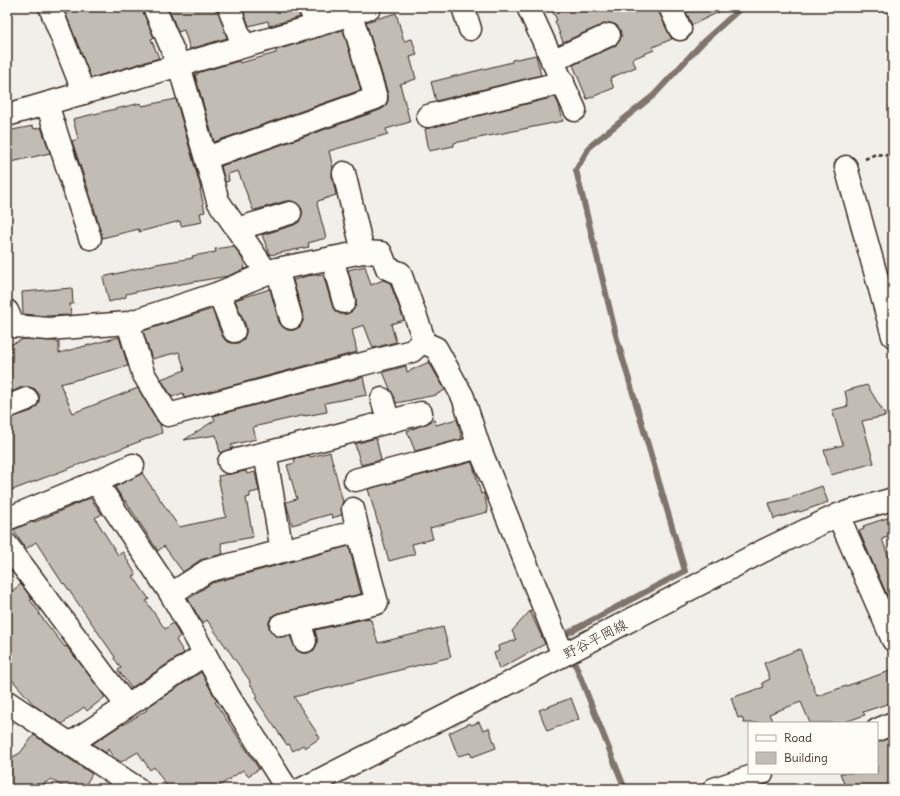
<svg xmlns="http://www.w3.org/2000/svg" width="900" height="796" font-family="Delius,'Klee One',sans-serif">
<rect width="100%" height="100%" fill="#f1efea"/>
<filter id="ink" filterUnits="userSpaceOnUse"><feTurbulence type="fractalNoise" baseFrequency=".025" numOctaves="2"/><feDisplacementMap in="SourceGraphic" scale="8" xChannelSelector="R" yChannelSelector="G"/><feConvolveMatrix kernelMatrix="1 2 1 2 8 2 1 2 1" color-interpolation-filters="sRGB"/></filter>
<g filter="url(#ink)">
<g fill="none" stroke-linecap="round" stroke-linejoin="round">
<!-- stream -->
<g stroke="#80746b" stroke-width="6">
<polyline points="566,640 564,635 685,571 617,339 576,170 590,146 654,95 703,42 742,7"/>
<polyline points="574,661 625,789"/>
</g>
</g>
<!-- building -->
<g fill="#c1bcb4" stroke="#3b2a1e">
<polygon points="63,7 142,7 143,12 154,38 151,39 159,58 91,78"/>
<polygon points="168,7 217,7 227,38 190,49 184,30 178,32"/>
<polygon points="242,7 297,7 300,17 269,26 268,21 249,26"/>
<polygon points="550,7 658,7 659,12 669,34 672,39 653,47 654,50 632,59 636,67 610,78 614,88 587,99 573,65 615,46 619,42 621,36 620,30 616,25 610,23 604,24 563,42 555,21 557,20"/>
<polygon points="684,7 729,7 692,25"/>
<polygon points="396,13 404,41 412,39 417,55 410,57 416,79 400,84 410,122 386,129 388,134 329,151 333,168 332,176 336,195 318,201 317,204 326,238 308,243 309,247 270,255 262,235 294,225 299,222 302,215 302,209 298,204 292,201 286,201 255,210 253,210 238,171 228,174 229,181 225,182 221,166 380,110 385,107 388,101 388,94 366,22"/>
<polygon points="343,30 361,90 214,142 195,75 198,74 197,73 239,61 240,63 276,53 276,50"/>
<polygon points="536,55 541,75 436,101 431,82 512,62 512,60"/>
<polygon points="555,97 559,105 563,121 454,143 454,146 429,151 425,129"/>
<polygon points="176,99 201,189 200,189 205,212 200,213 202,222 181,226 180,221 139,232 139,229 102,238 94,207 72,141 78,139 73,119 141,103 142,106"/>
<polygon points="33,126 34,129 41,127 50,153 7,163 7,131"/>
<polygon points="234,246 243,260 245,269 228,276 158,288 158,287 126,294 126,297 109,302 103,277 156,264 193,258 192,256 216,252 215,249"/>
<polygon points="365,266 371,285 383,280 390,283 404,320 391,324 396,342 373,348 364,325 352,329 357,352 185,398 183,393 172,397 161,379 185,370 179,352 152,359 143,331 212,309 222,336 226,341 232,343 238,343 244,339 246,332 246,326 235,300 270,289 279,322 283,327 288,330 294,330 300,327 303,321 303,315 293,280 307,276 323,274 332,305 335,311 340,314 347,314 353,310 356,305 356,299 348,270"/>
<polygon points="72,288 73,304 70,304 71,315 48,316 23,314 22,292"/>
<polygon points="119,337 128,366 60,384 73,413 138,388 157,421 160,424 162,433 7,492 7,419 32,411 37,406 39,400 39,395 35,389 29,387 22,387 7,394 7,346 24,339 54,341 59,343 59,353"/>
<polygon points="429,362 445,390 436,395 396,403 383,372 406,366 407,372"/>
<polygon points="363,377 367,395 325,403 327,412 305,416 305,415 253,427 256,439 231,445 233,448 220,453 216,435 184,440 215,420 213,416"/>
<polygon points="867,385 886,416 862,421 874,463 831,475 824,450 843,445 832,410 848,406 845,391"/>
<polygon points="457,419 462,439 415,451 407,431 435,420 436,425"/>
<polygon points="376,438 381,460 361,465 355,444"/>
<polygon points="330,452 343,502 341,506 342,515 332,518 331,514 292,525 286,502 297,499 287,465 295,463 294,459 309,455 310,457"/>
<polygon points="472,462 481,494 484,493 488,512 455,520 455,521 430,528 433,539 412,544 415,554 389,561 368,489"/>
<polygon points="246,471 247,474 255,472 259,491 250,493 250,497 246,498 253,537 221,543 223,554 200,560 183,572 164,546 158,551 125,500 124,501 115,487 142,473 179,527 226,517 218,476"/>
<polygon points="822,486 828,502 800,512 799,511 774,519 769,503 787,499"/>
<polygon points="90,498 102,514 95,518 118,555 123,552 136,575 133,576 149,599 146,601 165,629 173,623 180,636 176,640 184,653 131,688 118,670 121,668 114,658 115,657 64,583 63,584 36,542 26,549 13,530 34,521 35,522"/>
<polygon points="893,516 893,535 882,539 893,569 893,609 859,531 864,529 863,526"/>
<polygon points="349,546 361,594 278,613 272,616 269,622 269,628 272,633 278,637 290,636 296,650 302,653 308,653 314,650 317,644 317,638 315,630 369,618 369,620 371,620 378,643 443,627 451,657 294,697 320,738 305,748 303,745 293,751 289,744 287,745 255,698 258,696 249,682 250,681 207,620 203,623 202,621 201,621 188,599 212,583"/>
<polygon points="21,584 32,599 30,600 40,613 39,614 65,647 66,646 80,663 105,697 87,711 84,707 62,724 35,706 7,674 7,595"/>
<polygon points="530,611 545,644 499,669 494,653 499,651 498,646 516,640 512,631"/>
<polygon points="800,649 807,667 806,668 817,696 890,671 893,680 893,702 863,712 865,715 842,723 810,723 801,702 769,714 773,723 744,723 742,717 738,718 731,698 764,687 762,683 770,679 764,663"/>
<polygon points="201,672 217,701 215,702 259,769 248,776 243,770 215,789 169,789 154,767 150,770 138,752 121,762 113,757 108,749 106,753 94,745 94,743 124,723 123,725 147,710 146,708"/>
<polygon points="571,698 579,719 547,731 539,710"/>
<polygon points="479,722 483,730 489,728 496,748 472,757 470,753 458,756 449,733 470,723 471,725"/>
<polygon points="34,735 92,774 83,789 66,789 51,779 36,789 7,789 7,760 20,753"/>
<polygon points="893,737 893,789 846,789 840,773 877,773 877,742"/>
</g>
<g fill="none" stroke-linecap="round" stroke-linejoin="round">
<!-- minor casing -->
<g stroke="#3b2a1e" stroke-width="25">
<g id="minor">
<polyline points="50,7 84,93"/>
<polyline points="154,7 179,65 218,201 267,273"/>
<polyline points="229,7 243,46"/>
<polyline points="309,7 318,25"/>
<polyline points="463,7 470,29"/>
<polyline points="528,7 575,110"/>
<polyline points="670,7 680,29"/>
<polyline points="552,61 609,35"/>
<polyline points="47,104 90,238"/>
<polyline points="7,115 318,25 370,7"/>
<polyline points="428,116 563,82"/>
<polyline points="206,158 376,98 351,14"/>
<polyline points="846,167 893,336"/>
<polyline points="344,173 363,252"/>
<polyline points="237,229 290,213"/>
<polyline points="332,258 344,302"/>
<polyline points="277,269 291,318"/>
<polyline points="219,293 234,331"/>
<polyline points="7,311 14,326 48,329 128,323 219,293 277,269 363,252 381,253 387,268 400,273 422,334 422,342 412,351 168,415 143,373 128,323"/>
<polyline points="422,342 436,348 463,397 479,447 563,655"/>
<polyline points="382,399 389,422"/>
<polyline points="7,407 27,399"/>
<polyline points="229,462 327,438 421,413"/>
<polyline points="355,480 479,447"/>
<polyline points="96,482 133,465"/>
<polyline points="353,509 358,531"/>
<polyline points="838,515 893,640"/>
<polyline points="7,519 96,482 171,594 205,654 70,744"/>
<polyline points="7,545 127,706"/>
<polyline points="171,594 207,571 282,551 265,453"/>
<polyline points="299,621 305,641"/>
<polyline points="281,625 377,603 358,531 282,551"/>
<polyline points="205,654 229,697 287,789"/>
<polyline points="7,702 138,789"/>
<polyline points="877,730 893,723"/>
<polyline points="714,789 762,773"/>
</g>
</g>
<!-- secondary casing -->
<g stroke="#3b2a1e" stroke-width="25">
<polyline id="secondary" points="302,789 469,704 763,551 838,515 893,499"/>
</g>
<!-- path -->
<polyline stroke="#3b2a1e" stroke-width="2.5" stroke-dasharray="4 3" stroke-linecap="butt" points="865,159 876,154 893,156"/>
<!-- minor -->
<use href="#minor" stroke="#fdfcf7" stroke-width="22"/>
<!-- secondary -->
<use href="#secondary" stroke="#fdfcf7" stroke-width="22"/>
</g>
</g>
<g text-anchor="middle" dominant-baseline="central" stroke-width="4" stroke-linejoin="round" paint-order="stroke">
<!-- street labels -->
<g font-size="14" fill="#3b2a1e" stroke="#fdfcf7">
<text transform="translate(595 639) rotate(-27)">野谷平岡線</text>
</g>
</g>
<!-- margin -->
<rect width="900" height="796" fill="none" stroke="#fdfcf7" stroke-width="24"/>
<rect x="12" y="12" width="876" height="772" fill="none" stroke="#3b2a1e" stroke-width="1.5" filter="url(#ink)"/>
<!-- legend -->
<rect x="748" y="722" width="130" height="52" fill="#fdfcf7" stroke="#afa8a0"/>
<rect x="756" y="735" width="20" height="6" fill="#fdfcf7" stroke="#afa8a0"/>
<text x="784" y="742" font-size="12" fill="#3b2a1e">Road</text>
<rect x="756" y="752" width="20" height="12" fill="#c1bcb4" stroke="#afa8a0"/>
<text x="784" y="762" font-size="12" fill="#3b2a1e">Building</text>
</svg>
